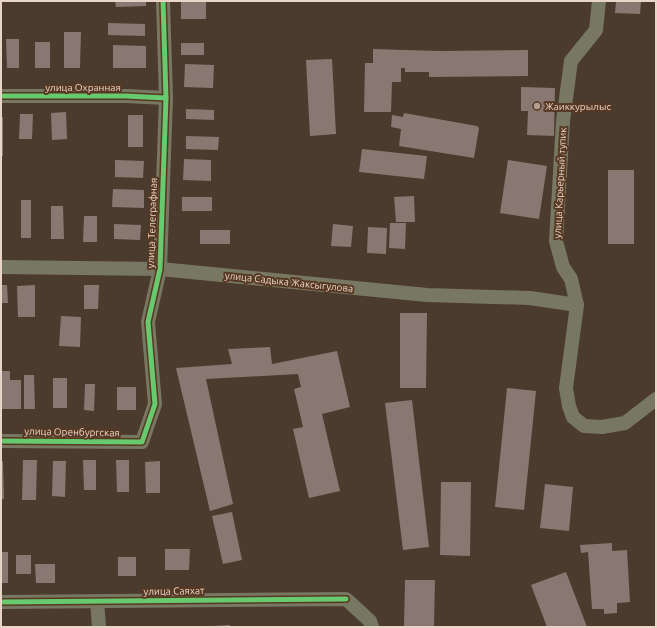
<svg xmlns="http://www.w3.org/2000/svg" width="657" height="628" font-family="Ubuntu,sans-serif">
<rect width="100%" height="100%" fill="#4b3a2e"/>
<!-- building -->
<g fill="#897871">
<polygon points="115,1 146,1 146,6 116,7"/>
<polygon points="616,1 641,1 640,14 615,13"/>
<rect x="181" y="2" width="25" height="17"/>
<polygon points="108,23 145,24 145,36 108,35"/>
<polygon points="64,32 81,32 80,68 64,68"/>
<polygon points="6,39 19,39 19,68 7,68"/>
<rect x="35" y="42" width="15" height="26"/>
<rect x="181" y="43" width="23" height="12"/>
<polygon points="113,45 146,46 146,68 113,68"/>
<polygon points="373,49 439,51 528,50 528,76 429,77 429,72 405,72 405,68 401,68 401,82 392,82 391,112 364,112 365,63 373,63"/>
<polygon points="332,59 336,134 310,136 306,60"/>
<polygon points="185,64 214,65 213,88 184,87"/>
<polygon points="521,87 555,88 554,136 527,135 528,111 521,111"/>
<polygon points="186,109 214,110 214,120 186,119"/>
<polygon points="66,112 67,139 52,140 51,113"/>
<polygon points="404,113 477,126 479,128 474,158 399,146 401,129 391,127 392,115 403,117"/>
<polygon points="20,114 33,114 32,139 19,139"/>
<rect x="128" y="115" width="15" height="32"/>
<rect x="1" y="117" width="2" height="39"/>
<polygon points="186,136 219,137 218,150 186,149"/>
<polygon points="362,149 427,156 424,179 359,172"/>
<polygon points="184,159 211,160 211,181 183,180"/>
<polygon points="115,160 144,161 143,178 115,177"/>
<polygon points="508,160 547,166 539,219 500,213"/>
<rect x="608" y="170" width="26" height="74"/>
<polygon points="113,189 144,190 144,208 112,207"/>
<polygon points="414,196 415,222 396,222 394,197"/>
<rect x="182" y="197" width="30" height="14"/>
<rect x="21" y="200" width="10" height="38"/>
<polygon points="51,206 63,206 64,239 51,239"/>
<polygon points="84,216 97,216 97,242 83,242"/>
<polygon points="390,223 406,223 405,249 389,248"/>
<polygon points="114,224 141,225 140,240 114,239"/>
<polygon points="333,224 353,226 351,247 331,246"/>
<polygon points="368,227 387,228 386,254 367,253"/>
<rect x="200" y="230" width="30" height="14"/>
<polygon points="1,285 7,285 8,303 1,303"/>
<polygon points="35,285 35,317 18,317 17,286"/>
<polygon points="84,285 99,285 98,309 84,309"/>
<polygon points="400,313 427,313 426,388 400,388"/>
<polygon points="61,316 81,317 80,347 59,346"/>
<polygon points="270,347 272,364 337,351 350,407 322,414 340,491 309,498 293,429 303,427 294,389 301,387 298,374 206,379 233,504 210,511 176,368 232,364 228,349"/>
<polygon points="1,371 10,371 10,380 21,380 21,409 1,409"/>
<polygon points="24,375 34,375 35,409 24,409"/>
<rect x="53" y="378" width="14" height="30"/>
<polygon points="85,384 95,384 94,411 84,410"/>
<rect x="117" y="387" width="19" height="23"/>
<polygon points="507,388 536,391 524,510 495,507"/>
<polygon points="412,400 429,547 403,550 385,403"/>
<polygon points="23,460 37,460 36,500 22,500"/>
<polygon points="83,460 96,460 96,490 84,490"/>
<polygon points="116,460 129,460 129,492 117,492"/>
<polygon points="1,461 3,461 4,499 1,499"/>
<polygon points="53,461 66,461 65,497 52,496"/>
<polygon points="160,461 160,493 146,493 145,462"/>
<polygon points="441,482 471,482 470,556 440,555"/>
<polygon points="545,484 573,487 569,531 540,528"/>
<polygon points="232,512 242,560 223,564 212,516"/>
<polygon points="612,543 612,551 627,550 630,602 617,603 617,613 604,614 604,609 592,609 588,552 581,553 580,545"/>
<polygon points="165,549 190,549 189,570 165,570"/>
<rect x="1" y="552" width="7" height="31"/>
<rect x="16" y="555" width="15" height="19"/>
<rect x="118" y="557" width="18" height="19"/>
<polygon points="35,564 55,564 55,583 36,583"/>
<polygon points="566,572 587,627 547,627 531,585"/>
<polygon points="405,580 435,580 434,627 404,627"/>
<polygon points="230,625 230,627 212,627 212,626"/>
</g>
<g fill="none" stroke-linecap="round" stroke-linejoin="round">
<!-- minor -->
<g stroke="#787862" stroke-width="14">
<polyline points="599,1 596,30 571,61 563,121 556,241 563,267 571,279 577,305 566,388 569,406 573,417 584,426 602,427 625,423 656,399"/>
<polyline points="1,96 126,96 166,98"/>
<polyline points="1,267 160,269 427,295 530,298 577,305"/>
<polyline points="1,441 142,442 155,404 148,322 160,269 166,98 163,1"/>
<polyline points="97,601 99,627"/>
<polyline points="1,602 346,599 370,621 372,627"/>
</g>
<!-- cycleway casing -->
<g stroke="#573822" stroke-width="8">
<g id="cycleway">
<polyline points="1,96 126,96 166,98"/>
<polyline points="1,441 142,442 155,404 148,322 160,269 166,98 163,1"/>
<polyline points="1,602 346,599"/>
</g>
</g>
<!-- cycleway -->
<use href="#cycleway" stroke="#67ca6e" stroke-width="5"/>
</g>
<!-- markers -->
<circle fill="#b29f92" stroke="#573822" stroke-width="1.5" cx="537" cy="106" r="4"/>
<g text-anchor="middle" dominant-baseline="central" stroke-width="4" stroke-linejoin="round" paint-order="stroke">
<!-- street labels -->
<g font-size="10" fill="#e9d5c8" stroke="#573822">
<text x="83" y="87">улица Охранная</text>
<text transform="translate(560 183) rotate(-87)">улица Карьерный тупик</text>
<text transform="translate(152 223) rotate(-88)">улица Телеграфная</text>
<text transform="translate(289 282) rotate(6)">улица Садыка Жаксыгулова</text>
<text transform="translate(72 432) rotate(1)">улица Оренбургская</text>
<text transform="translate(174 591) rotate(-1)">улица Саяхат</text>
</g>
<!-- poi labels -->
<g font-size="10" fill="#e9d5c8" stroke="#573822" text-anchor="start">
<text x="545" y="106">Жаиккурылыс</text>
</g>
</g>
<!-- border -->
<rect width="657" height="628" fill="none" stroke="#e9d5c8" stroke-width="4"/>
</svg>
